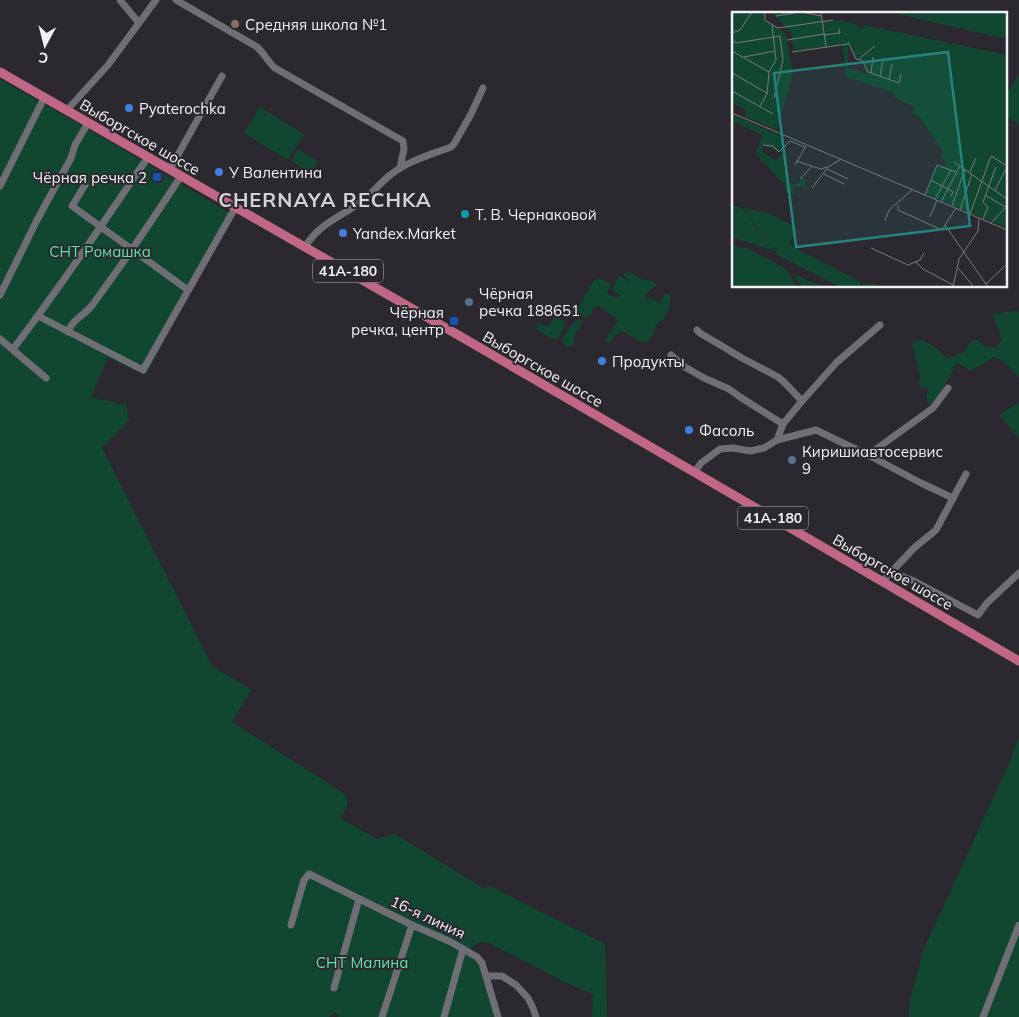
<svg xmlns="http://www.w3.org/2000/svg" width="1019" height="1017" font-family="Mulish,sans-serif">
<rect width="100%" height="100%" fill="#2b292f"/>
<!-- green -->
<g fill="#114730">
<polygon points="1019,75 1019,125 1005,115 1005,96"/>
<polygon points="0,79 121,148 231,214 146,375 108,358 94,389 91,397 126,405 129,421 102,448 212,666 251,690 232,722 345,794 348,804 340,818 377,839 395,834 485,889 488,885 605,944 607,1017 592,1017 593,994 570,985 489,943 480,942 467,950 477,957 498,1017 339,1017 335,1012 329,1017 0,1017"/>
<polygon points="260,107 304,134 288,160 244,133"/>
<polygon points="298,149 318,162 311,173 291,161"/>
<path d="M630,272L641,279L649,280L655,283L656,286L645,295L646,301L649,298L657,301L658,304L661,303L662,297L665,294H671C670,302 668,313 663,320C661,321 658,322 657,324C652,331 655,341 645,342C632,344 623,318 610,343H608L606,341C608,333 614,328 618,321L615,317L598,306L594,307L591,315L586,318L579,316L577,310L594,280L599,279L610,283L611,286L607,293L608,295L619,298L621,295L612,290L619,276L631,282L625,276V273Z"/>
<polygon points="1019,311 1019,377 1002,360 993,357 985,363 970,371 964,366 956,363 949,378 934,402 928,403 926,396 928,389 926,387 922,388 919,384 920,377 912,343 922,340 937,348 947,359 964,352 970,342 977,340 986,347 996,347 1002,341 999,330 992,314"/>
<polygon points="555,318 564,321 566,325 558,338 552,339 537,329 537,324 539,323 546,327 549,327 552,319"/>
<polygon points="579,319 582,321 581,325 573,338 574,344 573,346 568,347 562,342 562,339 573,323"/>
<polygon points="1019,402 1019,438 999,415"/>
<polygon points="1019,738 1019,1017 909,1017 909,1004 923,951 1013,755 1013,751"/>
</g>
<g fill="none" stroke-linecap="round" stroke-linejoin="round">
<!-- minor -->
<g stroke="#706e75" stroke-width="7">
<polyline points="120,0 139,23"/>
<path d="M176,0L257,47C264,53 268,62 275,68L403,141L404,149L400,168"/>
<polyline points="67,110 108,65 156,0"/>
<polyline points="170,169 222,76"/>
<polyline points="85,185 72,206 188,290"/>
<polyline points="0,186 44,98"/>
<path d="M305,247C319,224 337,219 358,204C370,196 378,185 389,176C407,161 430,155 451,147L454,144L471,114L483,88"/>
<polyline points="0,295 37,220 71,158 75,145 88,123"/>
<polyline points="38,316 143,370 235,208"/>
<polyline points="697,330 700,333 742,358 778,377 784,382 802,401"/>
<path d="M68,332C74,317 85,316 93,304C124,262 153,219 181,176"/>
<polyline points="0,339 46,378"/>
<path d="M13,349C60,287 104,222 148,157"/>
<polyline points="671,355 685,367 704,378 729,389 740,397 783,424"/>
<polyline points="777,440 816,430 872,457 921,483 953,498"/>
<polyline points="868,455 933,408 948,388"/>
<polyline points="694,473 701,463 720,449 733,448 750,451 764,448 777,440 783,424 802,401 837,362 880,325"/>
<polyline points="891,572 914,581 978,615 987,603 1019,573"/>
<polyline points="882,582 914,548 936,530 966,474"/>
<polyline points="291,925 304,880 309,874 412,925 449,941 477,957 482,963 498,1017"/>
<polyline points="486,976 502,976 516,985 528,998 533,1008 536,1017"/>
<polyline points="334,988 359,899"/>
<polyline points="382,1017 412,925"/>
<polyline points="444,1017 463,949"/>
<polyline points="983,1017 1019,925"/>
</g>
<!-- major -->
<polyline stroke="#bf6784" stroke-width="9" points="0,72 472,343 1019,661"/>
</g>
<!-- markers -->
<circle fill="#8d6e63" stroke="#2b292f" stroke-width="2" cx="235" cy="24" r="5"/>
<g fill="#3f7fe0" stroke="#2b292f" stroke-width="2">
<circle cx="129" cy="108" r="5"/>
<circle cx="219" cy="172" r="5"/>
<circle cx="343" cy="233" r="5"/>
<circle cx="602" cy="361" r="5"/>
<circle cx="689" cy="430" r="5"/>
</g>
<g fill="#1a4fb4" stroke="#2b292f" stroke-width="2">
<rect x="152" y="172" width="10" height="10" rx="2.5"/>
<rect x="449" y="316" width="10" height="10" rx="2.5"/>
</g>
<circle fill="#0f9aa8" stroke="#2b292f" stroke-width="2" cx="465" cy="214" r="5"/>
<g fill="#5c6f8a" stroke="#2b292f" stroke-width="2">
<circle cx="469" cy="302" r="5"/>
<circle cx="792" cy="460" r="5"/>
</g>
<g text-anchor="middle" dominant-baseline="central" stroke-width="4" stroke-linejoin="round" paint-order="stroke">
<!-- shield labels -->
<g fill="#2b292f" stroke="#b6b5ba" stroke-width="1">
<rect x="313" y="259.5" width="70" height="23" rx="4"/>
<rect x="738" y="506.5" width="70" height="23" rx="4"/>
</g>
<g font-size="14" font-weight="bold" fill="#f2f1f5">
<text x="348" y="271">41А-180</text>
<text x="773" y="518">41А-180</text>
</g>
<!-- poi labels -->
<g font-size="15" fill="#f2f1f5" stroke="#2b292f" text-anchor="start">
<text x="245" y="24">Средняя школа №1</text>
<text x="139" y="108">Pyaterochka</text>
<text x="229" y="172">У Валентина</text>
<text x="147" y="177" text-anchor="end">Чёрная речка 2</text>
<text x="475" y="214">Т. В. Чернаковой</text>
<text x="353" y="233">Yandex.Market</text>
<text x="479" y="293">Чёрная<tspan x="479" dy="17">речка 188651</tspan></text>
<text x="444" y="312" text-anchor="end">Чёрная<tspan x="444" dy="17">речка, центр</tspan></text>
<text x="612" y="361">Продукты</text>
<text x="699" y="430">Фасоль</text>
<text x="802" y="451">Киришиавтосервис<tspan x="802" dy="17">9</tspan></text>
</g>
<!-- street labels -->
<g font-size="15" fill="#f2f1f5" stroke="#2b292f">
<text transform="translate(140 137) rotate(30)">Выборгское шоссе</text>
<text transform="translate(543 369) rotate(30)">Выборгское шоссе</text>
<text transform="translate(893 572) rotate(30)">Выборгское шоссе</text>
<text transform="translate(428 917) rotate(25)">16-я линия</text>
</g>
<!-- park labels -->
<g font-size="15" fill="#58e8a8" stroke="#2b292f">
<text x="100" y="251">СНТ Ромашка</text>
<text x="362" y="962">СНТ Малина</text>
</g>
<!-- district labels -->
<g font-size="20" font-weight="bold" letter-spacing="1" fill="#d4d1d9" stroke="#2b292f">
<text x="325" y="199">CHERNAYA RECHKA</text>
</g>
</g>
<!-- overview -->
<g transform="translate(732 12)">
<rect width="275" height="275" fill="#2b292f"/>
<path d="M1,0H33L32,7L53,21L61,61L45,118L12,104L15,98L0,91ZM40,0L89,4L90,10L105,8L123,11L129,18L132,13L275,43V216L194,182L205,153L212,155L214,148L208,147L211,139L187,104L180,101L183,95L162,85V81L115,65L110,32L62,39L59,21ZM116,32L125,47L130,48L136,63L116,56ZM158,0H275V26L256,23ZM0,102L51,125L49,140L31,133L30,139L44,149L50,141L55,147L51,155L58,164L53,168L61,173L67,171L70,164L75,174L60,175L62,181L54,182L52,172L24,142L30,123L0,109ZM0,194L9,195L43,239L0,225ZM11,196L37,201L65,216L57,233L137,274L139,271L146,275H134L129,270L128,275H108L47,244ZM0,233L17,237L54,257L65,275H0ZM65,263L91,275H70L63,265Z" fill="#114730" fill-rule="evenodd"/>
<path fill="none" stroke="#7b797e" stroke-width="1" d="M33,0V8L46,16L101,8M69,0L89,4M89,0L94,35M44,4L68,0M0,21L8,18L20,0M92,23L108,21L107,17M0,28L4,31L48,24L51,48L42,86M55,28L92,22M116,30L124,47L130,48L136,60L167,71L169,62M0,39L37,60L35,82L28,94M60,40L116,32M12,45L43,39M128,46L143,34M37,60L44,48L40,13M0,61L35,81M139,61L141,45M148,64L151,47M157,68L160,52M0,79L41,102M0,101L275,218M31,133L41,134L47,140L58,129L73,135M64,149L89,157L95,155M222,150L275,187M63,153L74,134M95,157L116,167M238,160L244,146M92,162L112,172M68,167L80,154M199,168L221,180L219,184M80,176L96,155L109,147M263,178L275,155M193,183L205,153L224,160M253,183L275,196M203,187L219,158M209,190L228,154M166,193V198L210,218L224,196M220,194L233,157M228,198L240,162M238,202L259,144L275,154M198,205L205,188M251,207L256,195L251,190L264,155M153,209L157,198L180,178M259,211L274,195M213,213L256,275M139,236L176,253L188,248L192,241M184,250L191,257L221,273M226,256L242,275M254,272L275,252M221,275L227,247L246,219L247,206"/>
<path fill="#26827c" fill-opacity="0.15" stroke="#26827c" stroke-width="2.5" d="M216,40L238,214L64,235L42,61Z"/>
<rect width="275" height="275" fill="none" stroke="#f2f1f5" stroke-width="2.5"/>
</g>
<!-- north arrow -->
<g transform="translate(45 45) rotate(187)" stroke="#2b292f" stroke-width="4" paint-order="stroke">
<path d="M0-4L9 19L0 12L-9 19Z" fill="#f2f1f5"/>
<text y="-8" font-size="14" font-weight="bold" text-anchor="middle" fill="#f2f1f5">С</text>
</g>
</svg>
